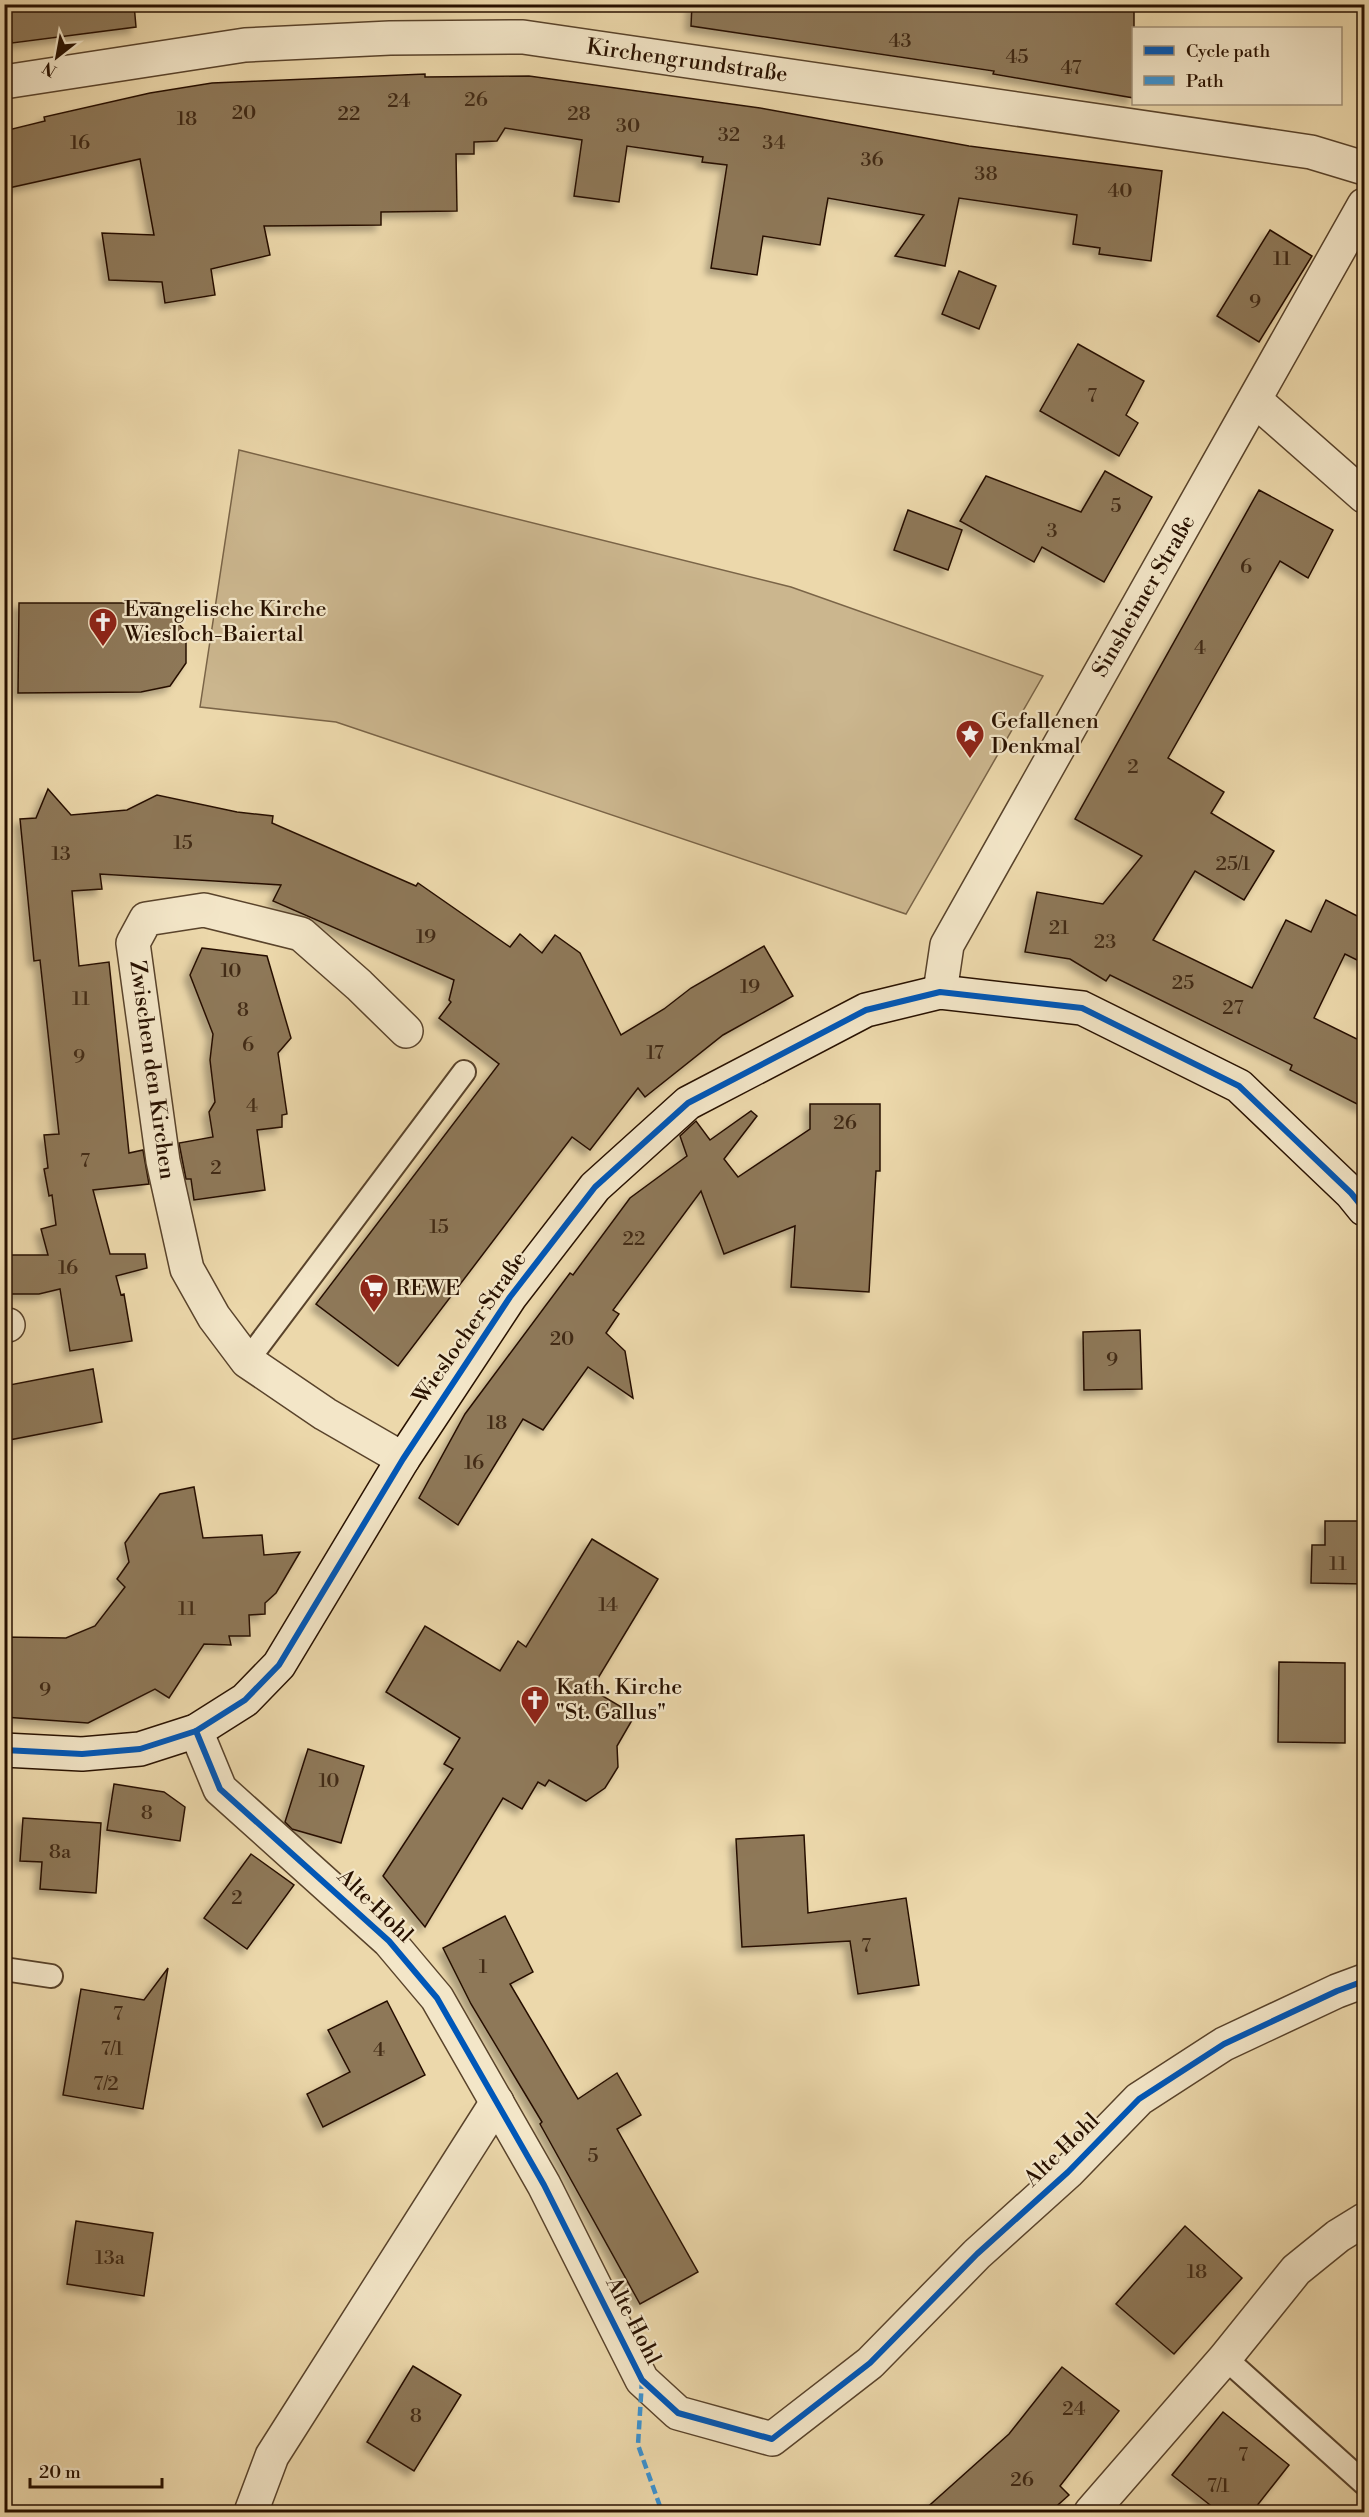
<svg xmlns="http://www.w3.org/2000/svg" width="1369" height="2517" font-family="'Libre Bodoni',serif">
<defs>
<filter id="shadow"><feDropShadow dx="-5.5" dy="5.5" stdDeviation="3" flood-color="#0004"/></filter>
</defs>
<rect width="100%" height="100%" fill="#ecd8ab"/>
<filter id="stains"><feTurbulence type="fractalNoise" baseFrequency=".00333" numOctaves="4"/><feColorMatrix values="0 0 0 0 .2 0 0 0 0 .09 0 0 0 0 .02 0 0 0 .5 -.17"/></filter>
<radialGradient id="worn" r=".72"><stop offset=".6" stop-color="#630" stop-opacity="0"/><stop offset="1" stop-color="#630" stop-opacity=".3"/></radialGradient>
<!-- green -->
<polygon fill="#cbb68e" stroke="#7a6447" stroke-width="1.5" points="239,450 791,587 1043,676 906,914 336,722 200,707"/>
<!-- building -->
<g fill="#8e7859" stroke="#281100" stroke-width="1.5" filter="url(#shadow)">
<polygon points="5,4 134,4 136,27 12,43"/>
<polygon points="692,4 1134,4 1134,98 993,74 994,71 691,26"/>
<polygon points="425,74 425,77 529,76 760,108 969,146 1162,171 1151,261 1099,254 1100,248 1073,244 1077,215 959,198 945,266 895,256 924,215 828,198 820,245 763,236 757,275 711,268 727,165 702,162 703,157 627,146 619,202 574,196 582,140 505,128 497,141 474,142 474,154 456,154 457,211 381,212 381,225 264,226 270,255 211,269 215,295 165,303 162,282 109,280 102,233 154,235 140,159 4,189 4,131 45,121 44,117 150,93 212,83"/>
<polygon points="1270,230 1312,256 1259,342 1217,316"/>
<polygon points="959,271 996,286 979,329 942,314"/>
<polygon points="1078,344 1144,381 1126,415 1138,423 1119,456 1040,411"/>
<polygon points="1105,471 1152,497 1104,582 1042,547 1034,562 960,521 986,476 1081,512"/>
<polygon points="1259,490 1333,530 1308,578 1280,561 1168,758 1224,792 1211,813 1274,851 1244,900 1195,871 1153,940 1252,988 1286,920 1311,932 1326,900 1365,920 1365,964 1345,954 1314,1018 1365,1043 1365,1108 1290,1070 1292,1065 1110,975 1106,981 1070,959 1025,952 1037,892 1103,904 1142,856 1075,819"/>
<polygon points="908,510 962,530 948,570 894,550"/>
<polygon points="19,603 160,603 186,632 186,663 170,686 141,692 18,693"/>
<polygon points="48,789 71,815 127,810 157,795 237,812 273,816 272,823 416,886 418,883 510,947 520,934 542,953 555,935 580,953 621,1035 664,1009 691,988 764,946 793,996 723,1035 645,1097 638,1088 590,1150 572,1137 398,1366 316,1304 499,1064 439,1018 451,1002 449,1000 454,980 273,901 281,885 100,874 102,889 72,891 79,966 109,962 129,1153 143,1150 149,1184 93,1190 110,1254 145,1254 147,1268 116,1276 121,1295 124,1294 132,1341 70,1351 60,1289 39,1294 4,1294 4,1255 48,1255 41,1229 56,1225 52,1195 49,1196 44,1169 48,1168 44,1135 59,1134 40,960 34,961 20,819 36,818"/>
<polygon points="202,948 267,956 291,1038 278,1053 287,1114 282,1115 282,1127 257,1130 265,1190 194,1200 191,1179 186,1179 179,1143 213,1137 209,1112 215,1102 210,1060 213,1034 190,975"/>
<polygon points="810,1104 880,1104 880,1171 876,1171 869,1292 791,1287 795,1226 724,1254 701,1191 613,1310 619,1314 606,1333 625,1351 633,1398 588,1367 543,1430 523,1419 458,1525 419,1498 465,1414 570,1273 573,1275 630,1198 687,1156 680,1136 696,1121 710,1140 751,1111 757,1116 724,1159 738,1177 810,1129"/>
<polygon points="1140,1330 1142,1389 1084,1390 1083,1332"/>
<polygon points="93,1369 102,1422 4,1441 4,1386"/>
<polygon points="194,1487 203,1538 262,1535 264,1555 300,1552 276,1593 265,1603 265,1614 249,1615 250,1636 229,1636 231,1645 204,1644 169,1698 155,1689 88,1723 4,1717 4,1637 66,1638 95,1626 125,1587 117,1579 129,1562 125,1543 160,1494"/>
<polygon points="1325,1521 1365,1521 1365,1584 1311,1583 1312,1545 1325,1545"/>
<polygon points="592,1539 658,1579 592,1688 594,1691 635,1715 617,1746 618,1767 605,1788 586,1801 549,1780 545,1786 538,1782 522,1809 503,1798 425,1927 383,1876 453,1769 444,1764 460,1738 386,1692 425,1626 500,1671 518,1641 526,1647"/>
<polygon points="1279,1662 1345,1663 1345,1743 1278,1742"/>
<polygon points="308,1749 364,1766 341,1843 292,1829 285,1822"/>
<polygon points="114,1784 164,1792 185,1807 180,1841 107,1830"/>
<polygon points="23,1818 101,1823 96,1893 40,1889 42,1862 20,1861"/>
<polygon points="804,1835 808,1913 906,1898 919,1985 858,1994 850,1941 742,1947 736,1839"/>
<polygon points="251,1854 294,1885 247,1949 204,1918"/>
<polygon points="505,1916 533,1972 510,1984 578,2099 617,2073 641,2115 617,2129 698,2272 640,2304 540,2124 542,2122 471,2004 443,1948"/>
<polygon points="168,1968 143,2109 63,2095 81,1989 144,2000"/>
<polygon points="387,2001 425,2075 323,2127 307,2094 350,2072 328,2030"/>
<polygon points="76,2221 153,2233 144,2296 67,2284"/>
<polygon points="1185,2226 1242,2278 1174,2354 1116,2304"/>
<polygon points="413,2366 461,2395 414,2471 367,2442"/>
<polygon points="1062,2367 1119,2411 1060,2486 1069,2495 1050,2512 922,2512 1009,2434"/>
<polygon points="1223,2412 1289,2465 1252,2512 1219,2512 1172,2475"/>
</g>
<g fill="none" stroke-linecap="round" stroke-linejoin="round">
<!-- service casing -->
<g stroke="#59432b" stroke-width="26">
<g id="service">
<polyline points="247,1361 464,1072"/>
<polyline points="4,1969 51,1976"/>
<polyline points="1225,2358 1364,2483"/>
</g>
</g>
<!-- minor casing -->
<g stroke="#59432b" stroke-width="36">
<g id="minor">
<polyline points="4,82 245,45 390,38 523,37 1311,152 1364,168"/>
<polyline points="1256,401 1364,496"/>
<polyline points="940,992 947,945 1364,205"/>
<polyline points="4,1326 8,1325"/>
<polyline points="403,1459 325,1414 247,1361 214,1317 187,1269 163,1161 133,943 146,919 204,910 301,934 359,985 406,1031"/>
<polyline points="196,1731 220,1789 389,1941 437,1998 544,2185 642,2380 678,2413 772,2439 870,2363 977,2254 1068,2172 1139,2099 1224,2044 1337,1991 1364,1981"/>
<polyline points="251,2512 272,2456 497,2102"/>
<polyline points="1091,2512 1225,2358 1296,2270 1338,2236 1364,2220"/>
</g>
</g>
<!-- secondary casing -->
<g stroke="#281100" stroke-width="36">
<polyline id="secondary" points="4,1750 82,1754 140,1749 196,1731 245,1700 279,1665 403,1459 510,1297 595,1187 688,1103 866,1010 940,992 1082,1008 1239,1086 1351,1193 1364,1209"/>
</g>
<!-- service -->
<use href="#service" stroke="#f3e6c8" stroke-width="22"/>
<!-- minor -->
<use href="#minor" stroke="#f3e6c8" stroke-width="33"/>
<!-- secondary -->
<use href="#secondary" stroke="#f3e6c8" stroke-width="33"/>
<!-- quiet -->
<g stroke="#3c92d0" stroke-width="4.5" stroke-dasharray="9 4.5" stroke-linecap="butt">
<polyline points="4,1326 8,1325"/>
<polyline points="642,2380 638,2445 662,2512"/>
</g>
<!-- cycleway casing -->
<g stroke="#f3e6c8" stroke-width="10">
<g id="cycleway">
<polyline points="196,1731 220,1789 389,1941 437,1998 544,2185 642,2380 678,2413 772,2439 870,2363 977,2254 1068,2172 1139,2099 1224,2044 1337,1991 1364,1981"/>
<polyline points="4,1750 82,1754 140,1749 196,1731 245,1700 279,1665 403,1459 510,1297 595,1187 688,1103 866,1010 940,992 1082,1008 1239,1086 1351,1193 1364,1209"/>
</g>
</g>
<!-- cycleway -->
<use href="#cycleway" stroke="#0057b8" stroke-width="6"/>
</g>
<!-- icons -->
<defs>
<g id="church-pin" transform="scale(1.5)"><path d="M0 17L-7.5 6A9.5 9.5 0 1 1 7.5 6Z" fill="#8f2418" stroke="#f3e6c8"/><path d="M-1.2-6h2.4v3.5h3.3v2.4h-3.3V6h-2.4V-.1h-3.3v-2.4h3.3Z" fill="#fff"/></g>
<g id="sight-pin" transform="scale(1.5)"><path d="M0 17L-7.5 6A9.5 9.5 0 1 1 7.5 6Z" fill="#8f2418" stroke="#f3e6c8"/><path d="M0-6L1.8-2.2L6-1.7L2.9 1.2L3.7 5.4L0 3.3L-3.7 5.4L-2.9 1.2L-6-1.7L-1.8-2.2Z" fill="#fff"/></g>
<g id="supermarket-pin" transform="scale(1.5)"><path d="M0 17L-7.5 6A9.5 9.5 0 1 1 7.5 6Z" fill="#8f2418" stroke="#f3e6c8"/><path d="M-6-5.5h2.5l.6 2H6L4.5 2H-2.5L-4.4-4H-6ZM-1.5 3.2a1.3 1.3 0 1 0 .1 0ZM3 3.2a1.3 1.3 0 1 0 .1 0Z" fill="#fff"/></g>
</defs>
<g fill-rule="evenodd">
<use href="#church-pin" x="103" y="622"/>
<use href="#sight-pin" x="970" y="734"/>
<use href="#supermarket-pin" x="374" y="1288"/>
<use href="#church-pin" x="535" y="1700"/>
</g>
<g text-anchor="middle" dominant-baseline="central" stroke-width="4.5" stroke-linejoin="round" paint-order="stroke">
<!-- number labels -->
<g font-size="20" fill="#422b16">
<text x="900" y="41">43</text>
<text x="1017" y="57">45</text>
<text x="1071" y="68">47</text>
<text x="476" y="100">26</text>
<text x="399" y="101">24</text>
<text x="244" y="113">20</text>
<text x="349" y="114">22</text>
<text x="579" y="114">28</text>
<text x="187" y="119">18</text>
<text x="628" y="126">30</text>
<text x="729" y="135">32</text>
<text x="80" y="143">16</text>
<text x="774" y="143">34</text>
<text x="872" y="160">36</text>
<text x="986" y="174">38</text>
<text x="1120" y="191">40</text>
<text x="1282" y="259">11</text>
<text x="1255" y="302">9</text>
<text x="1092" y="396">7</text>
<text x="1116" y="506">5</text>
<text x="1052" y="531">3</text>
<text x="1246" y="567">6</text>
<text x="1200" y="648">4</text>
<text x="1133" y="767">2</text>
<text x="183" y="843">15</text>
<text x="61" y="854">13</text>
<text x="1233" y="864">25/1</text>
<text x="1059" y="928">21</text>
<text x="426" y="937">19</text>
<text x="1105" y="942">23</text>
<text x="231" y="971">10</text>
<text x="1183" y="983">25</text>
<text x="750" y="987">19</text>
<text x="81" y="999">11</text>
<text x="1233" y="1008">27</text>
<text x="243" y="1010">8</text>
<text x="248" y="1045">6</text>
<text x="655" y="1053">17</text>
<text x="79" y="1057">9</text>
<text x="252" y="1106">4</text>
<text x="845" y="1123">26</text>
<text x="85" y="1161">7</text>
<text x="216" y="1168">2</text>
<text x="439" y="1227">15</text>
<text x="634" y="1239">22</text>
<text x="68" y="1268">16</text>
<text x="562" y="1339">20</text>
<text x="1112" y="1360">9</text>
<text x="497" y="1423">18</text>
<text x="474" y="1463">16</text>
<text x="1338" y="1564">11</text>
<text x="608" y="1605">14</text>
<text x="187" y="1609">11</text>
<text x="45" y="1690">9</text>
<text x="329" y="1781">10</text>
<text x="147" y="1813">8</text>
<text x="60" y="1852">8a</text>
<text x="237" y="1898">2</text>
<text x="866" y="1946">7</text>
<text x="483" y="1967">1</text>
<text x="118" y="2014">7</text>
<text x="112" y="2049">7/1</text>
<text x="379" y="2050">4</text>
<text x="106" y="2084">7/2</text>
<text x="593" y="2156">5</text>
<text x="110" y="2258">13a</text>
<text x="1197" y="2272">18</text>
<text x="1074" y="2409">24</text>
<text x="416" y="2416">8</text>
<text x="1243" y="2455">7</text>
<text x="1022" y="2480">26</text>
<text x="1218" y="2486">7/1</text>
</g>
<!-- street labels -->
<g font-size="22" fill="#281100" stroke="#f3e6c8">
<text transform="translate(687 61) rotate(8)">Kirchengrundstraße</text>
<text transform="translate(1144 596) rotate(-60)">Sinsheimer Straße</text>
<text transform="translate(152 1070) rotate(82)">Zwischen den Kirchen</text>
<text transform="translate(470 1328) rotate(-55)">Wieslocher Straße</text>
<text transform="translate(375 1906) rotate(44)">Alte Hohl</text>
<text transform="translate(1062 2150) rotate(-44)">Alte Hohl</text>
<text transform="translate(633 2321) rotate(63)">Alte Hohl</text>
</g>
<!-- poi labels -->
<g font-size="22" fill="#281100" stroke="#f3e6c8" text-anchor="start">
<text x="124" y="609">Evangelische Kirche<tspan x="124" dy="25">Wiesloch-Baiertal</tspan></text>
<text x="991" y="721">Gefallenen<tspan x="991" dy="25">Denkmal</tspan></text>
<text x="395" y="1288">REWE</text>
<text x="556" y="1687">Kath. Kirche<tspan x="556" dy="25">"St. Gallus"</tspan></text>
</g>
</g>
<!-- margin -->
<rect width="1369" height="2517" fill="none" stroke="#ecd8ab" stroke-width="24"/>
<rect x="6" y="6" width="1357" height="2505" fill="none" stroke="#281100" stroke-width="3"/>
<rect x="12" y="12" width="1345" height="2493" fill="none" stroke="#281100" stroke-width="1.5"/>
<!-- legend -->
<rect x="1132" y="27" width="210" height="78" fill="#f3e6c8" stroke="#a29178" stroke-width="1.5"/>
<rect x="1144" y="46" width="30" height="9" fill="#0057b8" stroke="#a29178" stroke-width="1.5"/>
<text x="1186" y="57" font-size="18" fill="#281100">Cycle path</text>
<rect x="1144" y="76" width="30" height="9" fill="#3c92d0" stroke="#a29178" stroke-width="1.5"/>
<text x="1186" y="87" font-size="18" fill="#281100">Path</text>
<!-- north arrow -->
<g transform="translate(57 57) rotate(211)" stroke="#f3e6c8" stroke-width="4.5" paint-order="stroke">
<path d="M0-4.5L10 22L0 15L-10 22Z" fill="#281100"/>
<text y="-9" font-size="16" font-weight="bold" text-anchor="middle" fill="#281100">N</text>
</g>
<!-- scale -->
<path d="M30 2478v9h132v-9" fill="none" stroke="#281100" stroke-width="3"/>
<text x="39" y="2478" font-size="18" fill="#281100" stroke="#f3e6c8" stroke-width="4.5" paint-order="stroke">20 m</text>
<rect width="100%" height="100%" filter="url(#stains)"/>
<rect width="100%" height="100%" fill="url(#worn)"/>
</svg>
